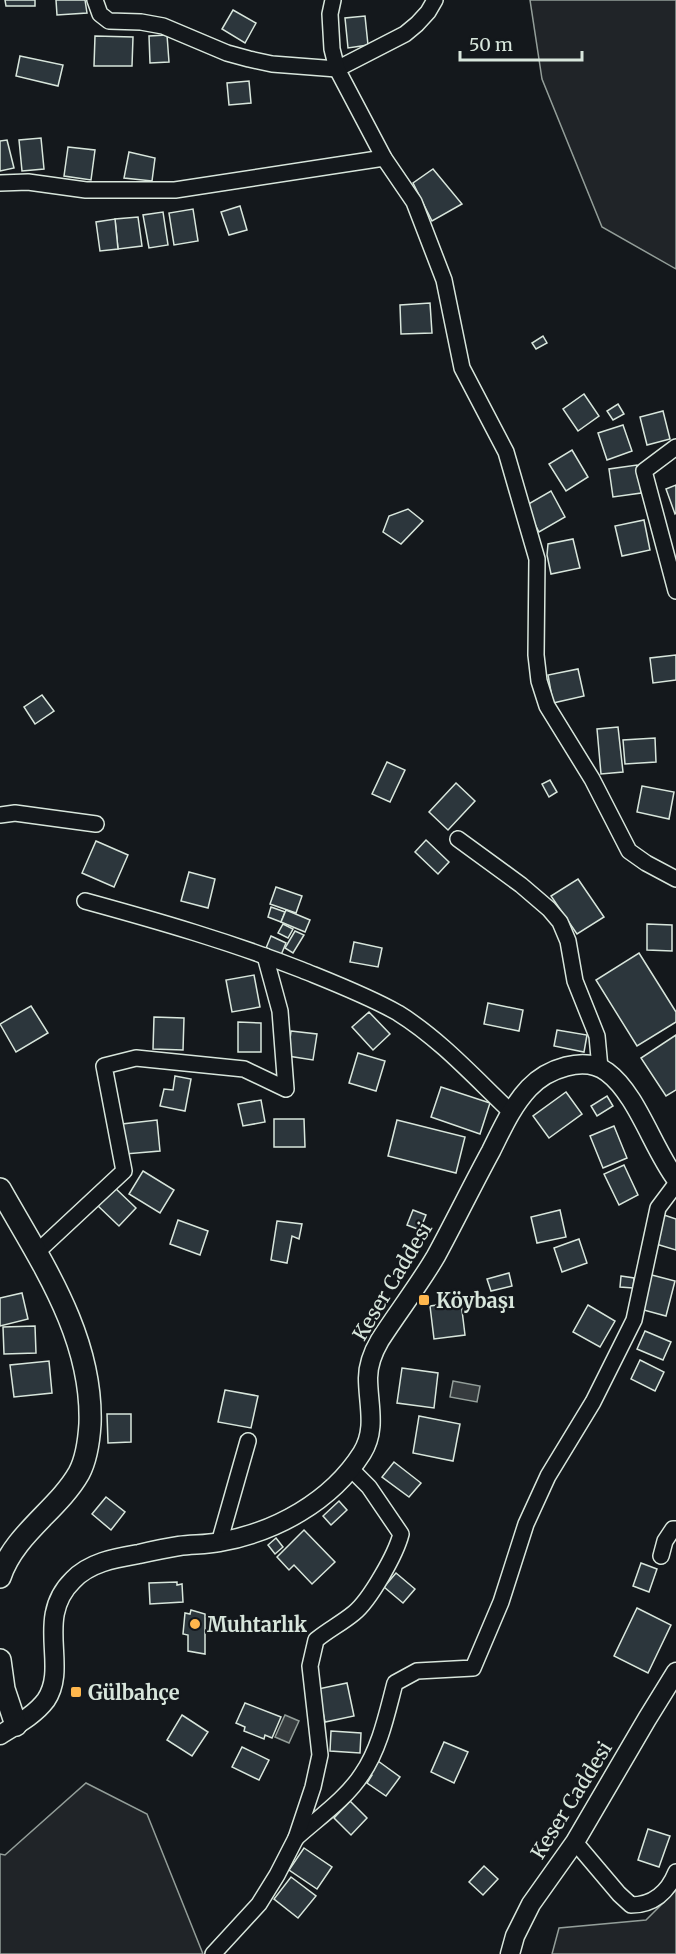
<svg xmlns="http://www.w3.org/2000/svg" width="676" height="1954" font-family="Merriweather,serif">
<rect width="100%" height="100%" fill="#14181c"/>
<!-- green -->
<g fill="#202428" stroke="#939e99" stroke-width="1.5">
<polygon points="530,0 676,0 676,269 602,227 542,79"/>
<polygon points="86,1783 147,1814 203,1954 0,1954 0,1854 5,1855"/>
<polygon points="676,1890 676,1954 552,1954 559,1928 646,1920"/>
</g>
<!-- water -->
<g fill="#363b3e" stroke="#939e99" stroke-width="1.5">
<polygon points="453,1381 480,1386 477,1402 450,1397"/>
<polygon points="285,1715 299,1721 289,1743 275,1737"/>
</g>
<!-- building -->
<g fill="#2c363c" stroke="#d8e6dc" stroke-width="1.5">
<polygon points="5,0 35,0 35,6 6,6"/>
<polygon points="56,0 85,0 87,13 57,15"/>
<polygon points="233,10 256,23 245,43 222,29"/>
<polygon points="365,16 368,45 348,48 345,18"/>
<polygon points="167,35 169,62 150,63 149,36"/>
<polygon points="95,36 133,37 132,66 94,66"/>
<polygon points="20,56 63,65 58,86 16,76"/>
<polygon points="249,81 251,103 229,105 227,83"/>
<polygon points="41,138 44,169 22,171 19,140"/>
<polygon points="7,140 14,168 0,171 0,141"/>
<polygon points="68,147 95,150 91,180 64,176"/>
<polygon points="129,152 155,158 152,181 124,178"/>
<polygon points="433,169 462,204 432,221 413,183"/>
<polygon points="240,206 247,230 229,235 221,212"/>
<polygon points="193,209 198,241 174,245 169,213"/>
<polygon points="163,212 168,245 149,248 143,215"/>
<polygon points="138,217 142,246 118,249 115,219"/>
<polygon points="115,219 118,249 100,251 96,222"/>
<polygon points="430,303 432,333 401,334 400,305"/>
<polygon points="543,336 547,343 536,349 532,343"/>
<polygon points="584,394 599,416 578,431 563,409"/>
<polygon points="618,404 624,414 613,420 607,411"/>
<polygon points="663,411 670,439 647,445 640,417"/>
<polygon points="623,425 632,451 607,460 598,433"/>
<polygon points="572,450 588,477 566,491 549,464"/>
<polygon points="637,465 641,493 613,497 609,469"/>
<polygon points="676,485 676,513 675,514 666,489"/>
<polygon points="551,491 565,517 539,532 525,506"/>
<polygon points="408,509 423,521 401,544 383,532 389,516"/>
<polygon points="644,520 650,550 622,556 615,526"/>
<polygon points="573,539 580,568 551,574 547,555 548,544"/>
<polygon points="676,655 676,680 653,683 650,658"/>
<polygon points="578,669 584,696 553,703 548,675"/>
<polygon points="42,695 54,711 35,724 24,707"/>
<polygon points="618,727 623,772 601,774 597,729"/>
<polygon points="655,738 656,762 625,764 623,740"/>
<polygon points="387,762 405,770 390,802 372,794"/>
<polygon points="550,780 557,792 549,797 542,784"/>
<polygon points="456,783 475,801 448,830 429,812"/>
<polygon points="642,786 674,792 669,819 637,812"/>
<polygon points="426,840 449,862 438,874 415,852"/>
<polygon points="96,841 128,855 114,887 82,873"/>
<polygon points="189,872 215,879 208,908 181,901"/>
<polygon points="578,879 604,917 577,934 551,896"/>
<polygon points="276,887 302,896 296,913 270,904"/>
<polygon points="271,907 285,912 281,922 268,917"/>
<polygon points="286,910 310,920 305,932 281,922"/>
<polygon points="283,924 293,929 288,938 278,933"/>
<polygon points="647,924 672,925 672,951 647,950"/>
<polygon points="295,931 304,935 293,953 285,948"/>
<polygon points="271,936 286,943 281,955 266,948"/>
<polygon points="354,942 382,948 378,967 350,962"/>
<polygon points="639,953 676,1012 676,1022 637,1046 596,980"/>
<polygon points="254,975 260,1007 232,1012 226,980"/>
<polygon points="488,1003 523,1010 519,1031 484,1024"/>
<polygon points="31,1006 48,1033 16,1052 0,1024"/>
<polygon points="369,1012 390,1034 373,1050 352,1027"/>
<polygon points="154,1017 184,1018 183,1050 153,1049"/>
<polygon points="238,1022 261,1023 261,1052 238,1052"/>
<polygon points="557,1030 587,1035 584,1052 554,1046"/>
<polygon points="291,1031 317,1034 313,1060 288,1056"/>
<polygon points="676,1035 676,1090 666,1096 641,1058"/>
<polygon points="358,1053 385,1061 376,1091 349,1083"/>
<polygon points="175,1076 191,1079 185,1111 160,1106 164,1089 173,1090"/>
<polygon points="441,1087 490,1103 480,1134 431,1117"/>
<polygon points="566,1092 582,1114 549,1138 533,1116"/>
<polygon points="607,1096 613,1106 597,1116 591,1106"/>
<polygon points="261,1100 265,1122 243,1126 238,1104"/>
<polygon points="274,1119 304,1119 305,1147 274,1147"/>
<polygon points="157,1120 160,1151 125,1154 122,1124"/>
<polygon points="397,1120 465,1137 456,1173 388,1156"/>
<polygon points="614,1126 627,1158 603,1168 590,1136"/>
<polygon points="624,1165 638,1195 619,1205 604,1174"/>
<polygon points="143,1171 174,1190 160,1213 129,1194"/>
<polygon points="113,1186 136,1208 119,1226 96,1204"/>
<polygon points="413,1210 426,1215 420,1230 407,1225"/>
<polygon points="560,1210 566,1237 537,1243 531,1217"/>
<polygon points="664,1215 676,1219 676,1250 656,1244"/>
<polygon points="178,1220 208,1231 200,1255 170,1244"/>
<polygon points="277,1221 302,1224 299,1239 292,1236 287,1263 271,1260"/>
<polygon points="579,1239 587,1263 562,1272 554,1248"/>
<polygon points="509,1273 512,1286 491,1291 487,1279"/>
<polygon points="648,1274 675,1281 666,1316 640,1309"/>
<polygon points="621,1276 634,1278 633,1288 620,1287"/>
<polygon points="22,1293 28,1319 0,1326 0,1298"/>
<polygon points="461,1302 465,1335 434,1339 430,1306"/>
<polygon points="588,1305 615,1321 600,1347 573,1332"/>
<polygon points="35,1326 36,1353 4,1354 3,1327"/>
<polygon points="645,1331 671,1342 663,1360 637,1349"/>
<polygon points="640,1360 664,1372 655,1391 631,1379"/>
<polygon points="49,1361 52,1393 14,1397 10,1365"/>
<polygon points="402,1368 438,1373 434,1408 397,1403"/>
<polygon points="225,1390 258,1396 251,1428 218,1422"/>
<polygon points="107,1414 131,1414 131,1442 108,1443"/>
<polygon points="419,1416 460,1424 453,1461 413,1453"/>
<polygon points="394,1462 421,1483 409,1497 382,1477"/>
<polygon points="106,1497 125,1512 111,1530 92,1514"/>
<polygon points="339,1501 347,1510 331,1525 323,1516"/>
<polygon points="304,1530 335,1562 312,1584 294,1565 289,1570 277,1557"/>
<polygon points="276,1538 283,1547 275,1554 268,1545"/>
<polygon points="641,1563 657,1569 649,1592 633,1586"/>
<polygon points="396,1573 415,1589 403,1603 384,1587"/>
<polygon points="177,1582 177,1585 182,1584 183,1602 150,1604 149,1583"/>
<polygon points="637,1608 671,1625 648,1673 614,1656"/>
<polygon points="191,1610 205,1614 205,1654 188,1651 188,1635 183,1634 185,1613 190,1614"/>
<polygon points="347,1683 354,1716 325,1722 318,1689"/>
<polygon points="245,1703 281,1717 272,1738 265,1735 264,1739 244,1731 245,1727 236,1723"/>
<polygon points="182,1715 208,1732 192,1756 167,1740"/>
<polygon points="331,1731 361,1733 360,1753 330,1751"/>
<polygon points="444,1742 468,1752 454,1783 431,1772"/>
<polygon points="242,1747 269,1760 259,1780 232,1767"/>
<polygon points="378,1761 400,1777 386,1796 367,1783 372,1775 370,1773"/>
<polygon points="350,1801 367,1818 351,1835 334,1818"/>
<polygon points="648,1829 670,1836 659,1867 638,1860"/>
<polygon points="304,1848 332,1867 317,1889 289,1870"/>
<polygon points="484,1866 498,1879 483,1895 469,1882"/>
<polygon points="291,1877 316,1896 298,1918 274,1899"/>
</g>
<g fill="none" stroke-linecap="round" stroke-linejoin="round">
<!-- minor casing -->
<g stroke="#d8e6dc" stroke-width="18">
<g id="minor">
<polyline points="95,0 100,14 109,21 141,22 163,26 227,53 249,59 272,64 337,69 405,34 417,24 428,12 435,0"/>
<polyline points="333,0 330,14 332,49 337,69 384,158 414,202 444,280 462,368 506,452 537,559 536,655 539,681 547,706 592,779 629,851 646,863 676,879"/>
<polyline points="0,183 28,182 86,190 175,190 384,158"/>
<polyline points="676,447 644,471 676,591"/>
<polyline points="0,815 15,813 96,824"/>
<polyline points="458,839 521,885 549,909 560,922 568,941 575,981 597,1036 600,1068"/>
<path d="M85,901C158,921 231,942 302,970C334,983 368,996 398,1013C440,1039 475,1078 511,1112"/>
<polyline points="36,1253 124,1171 104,1066 136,1058 244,1069 286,1089 280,1011 265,956"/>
<polyline points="219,1543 248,1441"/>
<polyline points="661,1556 665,1541 673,1529 676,1529"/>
<path d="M296,1838C318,1818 346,1799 362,1774C380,1748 387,1713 395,1683L417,1671L473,1668L501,1602L526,1524L548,1476L593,1402L634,1320L658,1208L676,1184"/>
<path d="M575,1842L619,1894L631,1905C653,1905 668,1892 676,1872"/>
<path d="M213,1954L259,1904L277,1875L296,1838L313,1787L320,1755L310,1666L316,1640C328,1630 342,1623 354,1613C370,1600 396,1554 401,1534L369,1487L351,1469"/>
</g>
</g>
<!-- tertiary casing -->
<g stroke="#d8e6dc" stroke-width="21">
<g id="tertiary">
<path d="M0,1735C16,1725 35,1715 46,1700C69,1666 34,1618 73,1580C90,1562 116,1558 139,1554C152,1551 166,1548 179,1546C192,1544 206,1545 220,1542C275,1532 331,1502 362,1453C377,1429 368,1404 368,1378C368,1364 373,1352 380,1340C398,1312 419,1285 436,1256C455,1221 472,1186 491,1151C502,1129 512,1106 529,1088C547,1069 584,1055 607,1072C637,1094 653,1149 676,1179"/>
<polyline points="510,1954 515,1936 531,1904 575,1842 647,1719 676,1672"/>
</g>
</g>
<!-- secondary casing -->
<g stroke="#d8e6dc" stroke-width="24">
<g id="secondary">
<path d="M0,1189C41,1262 93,1336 90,1424C89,1440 87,1458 79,1473C58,1510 14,1534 0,1577"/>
<polyline points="0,1660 4,1689 16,1725"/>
</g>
</g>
<!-- minor -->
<use href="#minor" stroke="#14181c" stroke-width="15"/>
<!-- tertiary -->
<use href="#tertiary" stroke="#14181c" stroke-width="18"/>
<!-- secondary -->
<use href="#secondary" stroke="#14181c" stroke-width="21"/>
</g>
<!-- markers -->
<g fill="#ffb74d" stroke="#14181c" stroke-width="2">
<rect x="418" y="1294" width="12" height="12" rx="3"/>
<circle cx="195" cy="1624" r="6"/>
<rect x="70" y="1686" width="12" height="12" rx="3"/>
</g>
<g text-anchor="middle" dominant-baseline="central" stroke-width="4.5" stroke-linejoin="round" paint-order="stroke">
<!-- street labels -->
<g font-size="20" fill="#d8e6dc" stroke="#14181c">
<text transform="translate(392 1281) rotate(-59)">Keser Caddesi</text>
<text transform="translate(571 1800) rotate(-58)">Keser Caddesi</text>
</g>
<!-- poi labels -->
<g font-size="20" font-weight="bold" fill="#d8e6dc" stroke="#14181c" text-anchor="start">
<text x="436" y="1300">Köybaşı</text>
<text x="207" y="1624">Muhtarlık</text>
<text x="88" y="1692">Gülbahçe</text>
</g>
</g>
<!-- scale -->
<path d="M460 51v9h122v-9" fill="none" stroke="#d8e6dc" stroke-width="3"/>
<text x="469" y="51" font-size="18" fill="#d8e6dc" stroke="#14181c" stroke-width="4.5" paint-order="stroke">50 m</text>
</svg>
